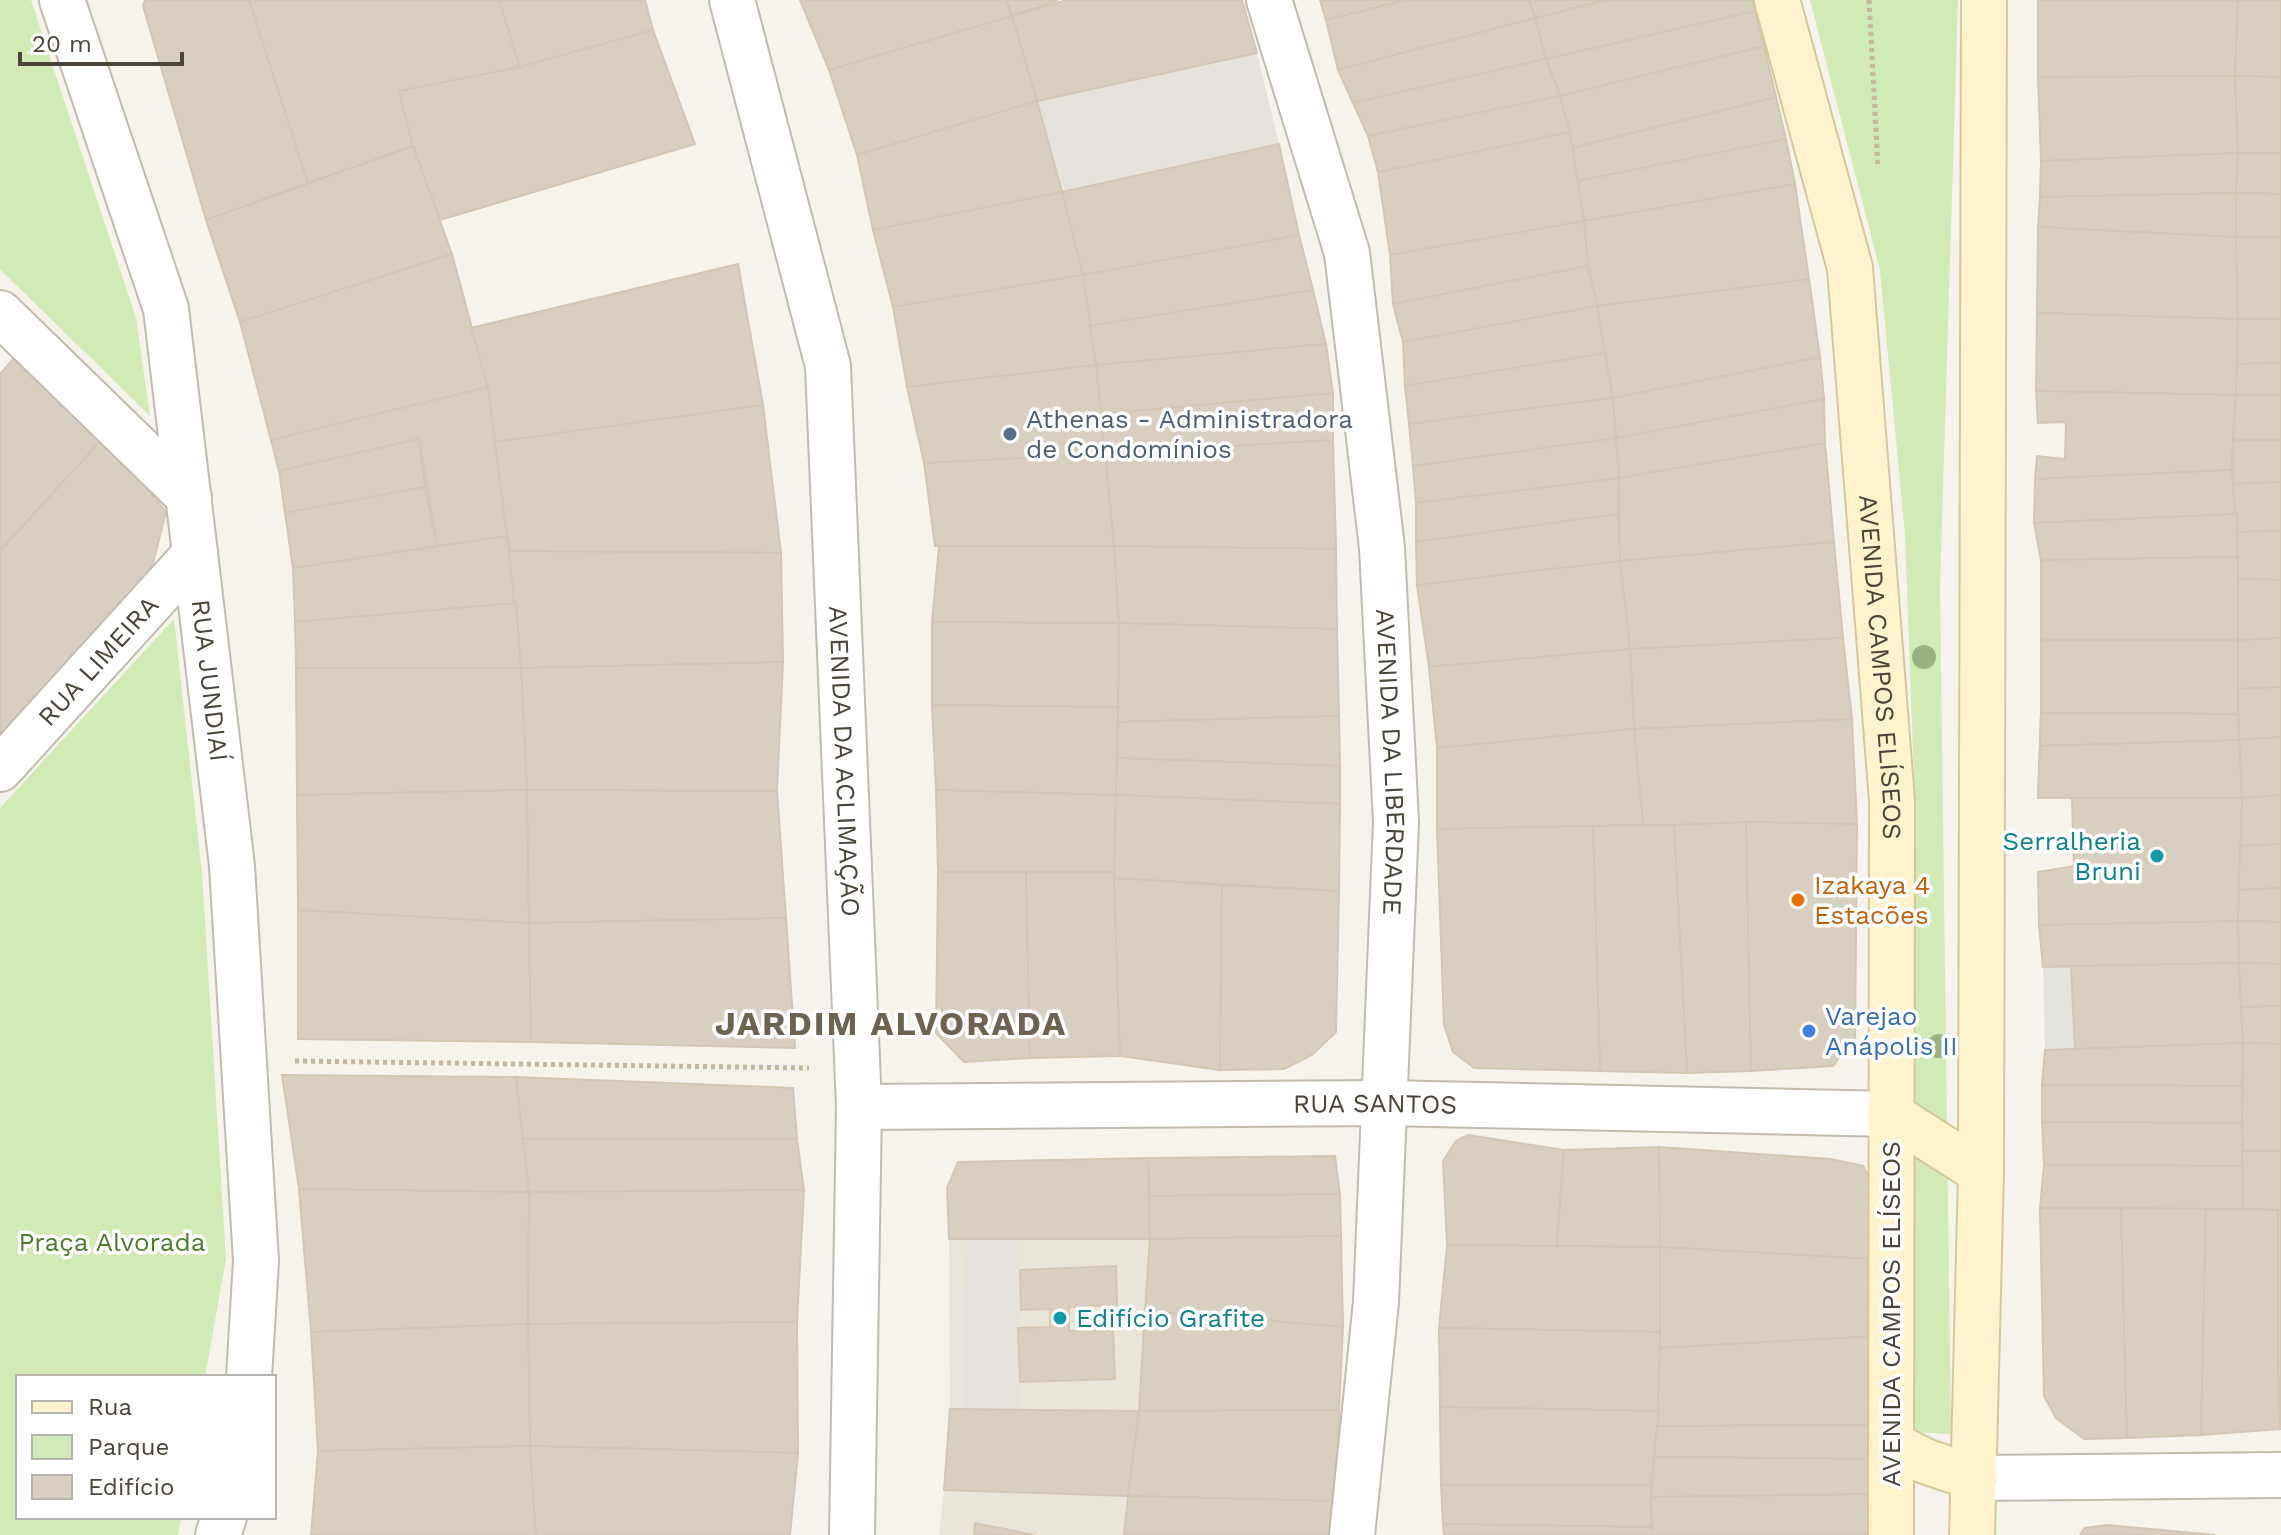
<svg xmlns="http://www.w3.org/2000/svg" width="2281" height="1535" font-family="'Work Sans',sans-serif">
<rect width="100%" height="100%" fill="#f6f3ec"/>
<!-- residential -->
<g fill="#eae5da">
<polygon points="949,1239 1150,1239 1139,1411 950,1409"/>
<polygon points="944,1490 1128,1496 1124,1535 939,1535"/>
</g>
<!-- industrial -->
<g fill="#e6e2dd">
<polygon points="1257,53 1279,144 1062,192 1037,101"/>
<polygon points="966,1239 1016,1239 1021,1310 1018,1328 1021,1410 964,1409"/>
</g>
<!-- green -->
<g fill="#d2eab5">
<polygon points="0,0 31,0 136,318 150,416 0,269"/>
<polygon points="1810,0 1958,0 1940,587 1951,1434 1913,1432 1915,806 1905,535 1880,270"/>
<polygon points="174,619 202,873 226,1259 205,1377 18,1377 18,1517 181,1517 178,1535 0,1535 0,808"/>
</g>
<!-- parking -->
<polygon fill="#e5e3e0" points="2071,966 2075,1049 2045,1050 2043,967"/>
<!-- building -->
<g fill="#d8cfc1" stroke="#d3c7b4" stroke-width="2">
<polygon points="145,0 249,0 308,183 206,220 143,6"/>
<polygon points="249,0 499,0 520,67 399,91 413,146 308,183"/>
<polygon points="499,0 645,0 653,30 520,67"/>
<polygon points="800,0 1006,0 1012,16 829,70"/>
<polygon points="1006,0 1058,0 1012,16"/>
<polygon points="1067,0 1242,0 1257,53 1037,101 1012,16"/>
<polygon points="1320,0 1407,0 1326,20"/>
<polygon points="1407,0 1529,0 1535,18 1338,70 1326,20"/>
<polygon points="1529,0 1608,0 1535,18"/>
<polygon points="1608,0 1752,0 1755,11 1546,59 1535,18"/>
<polygon points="2038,0 2238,0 2235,76 2038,77"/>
<polygon points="2238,0 2281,0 2281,77 2235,76"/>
<polygon points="1755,11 1764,46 1560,96 1546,59"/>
<polygon points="1012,16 1037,101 857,155 829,70"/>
<polygon points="1535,18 1546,59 1353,103 1338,70"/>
<polygon points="653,30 695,144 440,220 413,146 399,91 520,67"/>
<polygon points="1764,46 1776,97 1572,148 1560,96"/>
<polygon points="1546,59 1560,96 1368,136 1353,103"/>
<polygon points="2235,76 2238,153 2041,161 2038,77"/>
<polygon points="2235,76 2281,77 2281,153 2238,153"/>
<polygon points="1560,96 1570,132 1378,172 1368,136"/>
<polygon points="1776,97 1786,139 1578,181 1572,148"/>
<polygon points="1037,101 1062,192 873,230 857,155"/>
<polygon points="1570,132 1584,221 1390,255 1378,172"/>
<polygon points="1786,139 1795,184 1584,221 1578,181"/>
<polygon points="1279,144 1299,235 1083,275 1062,192"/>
<polygon points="413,146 452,254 240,322 206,220"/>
<polygon points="2238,153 2236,193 2040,197 2041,161"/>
<polygon points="2238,153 2281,153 2281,194 2236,193"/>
<polygon points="1795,184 1809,279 1597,306 1588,266 1584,221"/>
<polygon points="1062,192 1083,275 893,307 873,230"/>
<polygon points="2236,193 2236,237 2038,227 2040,197"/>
<polygon points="2236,193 2281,194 2281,237 2236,237"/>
<polygon points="1584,221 1588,266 1393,304 1390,255"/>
<polygon points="2038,227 2236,237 2238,319 2037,313"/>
<polygon points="1299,235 1313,290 1090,326 1083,275"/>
<polygon points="2236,237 2281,237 2281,319 2238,319"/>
<polygon points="452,254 488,387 271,440 240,322"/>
<polygon points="738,264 763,405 495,442 488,387 471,328"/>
<polygon points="1588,266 1597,306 1403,342 1393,304"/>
<polygon points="1083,275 1096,365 907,387 893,307"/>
<polygon points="1809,279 1820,357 1613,398 1597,306"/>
<polygon points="1313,290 1326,344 1096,365 1090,326"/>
<polygon points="1597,306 1605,353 1405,386 1403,342"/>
<polygon points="2037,313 2238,319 2236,395 2036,391"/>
<polygon points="2238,319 2281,319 2281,363 2237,364"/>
<polygon points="1326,344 1333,393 1101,414 1096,365"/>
<polygon points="19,352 105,436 0,551 0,374"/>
<polygon points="1605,353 1613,398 1409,424 1405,386"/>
<polygon points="1820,357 1824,399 1616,438 1613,398"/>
<polygon points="2281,363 2281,395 2236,395 2237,364"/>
<polygon points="1096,365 1105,454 924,463 907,387"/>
<polygon points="488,387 507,536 437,546 419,439 279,471 271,440"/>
<polygon points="2036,391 2236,395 2231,470 2035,479 2037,456 2065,459 2066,422 2038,423"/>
<polygon points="1333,393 1333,440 1105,454 1101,414"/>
<polygon points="2236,395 2281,395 2281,440 2233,440"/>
<polygon points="1613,398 1616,438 1413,466 1409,424"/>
<polygon points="1824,399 1825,443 1619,478 1616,438"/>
<polygon points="763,405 781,553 509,551 495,442"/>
<polygon points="105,436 166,512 151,571 0,735 0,551"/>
<polygon points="1616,438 1619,478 1416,503 1413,466"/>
<polygon points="419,439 425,487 285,513 279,471"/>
<polygon points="1333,440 1336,549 1114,546 1105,454"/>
<polygon points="2233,440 2281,440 2281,482 2233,484"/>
<polygon points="1825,443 1834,542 1620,561 1619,478"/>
<polygon points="1105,454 1114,546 935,546 924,463"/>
<polygon points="2231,470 2237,514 2034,523 2035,479"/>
<polygon points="1619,478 1618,514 1416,542 1416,503"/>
<polygon points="2281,482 2281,531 2237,532 2233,484"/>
<polygon points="425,487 437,546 293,568 285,513"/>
<polygon points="1618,514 1620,561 1417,585 1416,542"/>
<polygon points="2237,514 2238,557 2041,560 2034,523"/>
<polygon points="2281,531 2281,580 2238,579 2237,532"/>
<polygon points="507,536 516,603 295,622 293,568"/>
<polygon points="1834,542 1843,638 1630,649 1620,561"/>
<polygon points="939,546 1114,546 1119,623 932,622"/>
<polygon points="1114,546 1336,549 1337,629 1119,623"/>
<polygon points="509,551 781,553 783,662 521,668"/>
<polygon points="2238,557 2238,640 2041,640 2041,560"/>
<polygon points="1620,561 1630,649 1429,667 1417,585"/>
<polygon points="2238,579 2281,580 2281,638 2238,640"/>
<polygon points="516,603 521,668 296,668 295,622"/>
<polygon points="932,622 1119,623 1118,707 932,705"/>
<polygon points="1119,623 1337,629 1339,716 1118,722"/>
<polygon points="1843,638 1852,719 1634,729 1630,649"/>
<polygon points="2281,638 2281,687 2238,689 2238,640"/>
<polygon points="2041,640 2238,640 2238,714 2041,713"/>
<polygon points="1630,649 1634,729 1437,748 1429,667"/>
<polygon points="783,662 777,791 527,790 521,668"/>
<polygon points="296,668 521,668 527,790 297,795"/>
<polygon points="2281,687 2281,737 2239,740 2238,689"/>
<polygon points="932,705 1118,707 1116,795 936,790"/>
<polygon points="2041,713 2238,714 2242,798 2038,798"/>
<polygon points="2041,713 2238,714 2239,740 2040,746"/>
<polygon points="1339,716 1340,766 1117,758 1118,722"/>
<polygon points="1852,719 1857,824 1643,825 1634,729"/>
<polygon points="1634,729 1643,825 1437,829 1437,748"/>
<polygon points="2281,737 2281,795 2242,798 2239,740"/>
<polygon points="2239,740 2242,798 2038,798 2040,746"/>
<polygon points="1117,758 1340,766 1340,804 1116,795"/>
<polygon points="527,790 529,923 298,910 297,795"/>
<polygon points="527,790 777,791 786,918 529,923"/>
<polygon points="936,790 1116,795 1114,872 938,872"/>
<polygon points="1116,795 1340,804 1339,891 1114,878"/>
<polygon points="2281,795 2281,844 2240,846 2242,798"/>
<polygon points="2072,798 2242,798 2238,921 2158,926 2039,925 2038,872 2074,866"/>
<polygon points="1746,822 1751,1071 1687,1073 1674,825"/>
<polygon points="1746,822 1857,824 1855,1038 1833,1066 1751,1071"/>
<polygon points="1674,825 1687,1073 1600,1071 1593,826"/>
<polygon points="1593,826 1600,1071 1474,1068 1453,1052 1444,1025 1437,829"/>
<polygon points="2281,844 2281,888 2239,890 2240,846"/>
<polygon points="938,872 1026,872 1030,1058 964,1062 936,1033"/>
<polygon points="1026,872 1114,872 1120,1056 1030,1058"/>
<polygon points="1114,878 1222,885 1220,1070 1120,1056"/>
<polygon points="1222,885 1339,891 1336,1032 1312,1055 1284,1069 1220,1070"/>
<polygon points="2281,888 2281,922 2238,921 2239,890"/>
<polygon points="298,910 529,923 531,1042 298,1039"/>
<polygon points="786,918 795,1048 531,1042 529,923"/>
<polygon points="2238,921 2239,963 2043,967 2039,925"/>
<polygon points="2238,921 2281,922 2281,964 2239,963"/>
<polygon points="2239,963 2243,1043 2075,1049 2071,966"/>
<polygon points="2239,963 2281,964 2281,1006 2241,1007"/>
<polygon points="2281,1006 2281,1044 2243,1043 2241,1007"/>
<polygon points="2243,1043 2242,1086 2042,1085 2045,1050"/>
<polygon points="2243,1043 2281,1044 2281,1151 2242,1151"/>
<polygon points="282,1075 516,1077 529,1192 299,1189"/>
<polygon points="516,1077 793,1088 797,1139 523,1139"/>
<polygon points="2042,1085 2242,1086 2242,1123 2042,1122"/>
<polygon points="2042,1122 2242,1123 2243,1166 2044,1165"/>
<polygon points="1468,1135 1564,1150 1557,1246 1447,1245 1443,1161 1456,1141"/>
<polygon points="523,1139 797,1139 804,1190 529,1192"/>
<polygon points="1659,1147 1831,1159 1863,1166 1874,1187 1872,1259 1660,1247"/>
<polygon points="1659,1147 1660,1247 1557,1246 1564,1150"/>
<polygon points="2242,1151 2281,1151 2281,1210 2243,1209"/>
<polygon points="1335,1156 1340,1194 1149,1196 1148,1158"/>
<polygon points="1148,1158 1150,1239 949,1239 947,1188 958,1162"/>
<polygon points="2044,1165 2243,1166 2243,1209 2040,1208"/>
<polygon points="299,1189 529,1192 528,1324 311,1332"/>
<polygon points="804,1190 797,1322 528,1324 529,1192"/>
<polygon points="1340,1194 1341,1236 1150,1239 1149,1196"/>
<polygon points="2040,1208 2121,1208 2127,1438 2084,1439 2056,1418 2044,1396"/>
<polygon points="2121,1208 2206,1209 2201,1435 2127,1438"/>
<polygon points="2206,1209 2278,1210 2280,1429 2201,1435"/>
<rect x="2278" y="1210" width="3" height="157"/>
<polygon points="1341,1236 1343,1327 1145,1311 1150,1239"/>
<polygon points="1447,1245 1660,1247 1660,1332 1439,1328"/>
<polygon points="1660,1247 1872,1259 1877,1336 1660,1348"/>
<polygon points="1116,1266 1117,1305 1069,1307 1069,1331 1113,1330 1115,1379 1020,1382 1018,1328 1050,1327 1050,1309 1021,1310 1020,1270"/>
<polygon points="1145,1311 1343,1327 1339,1410 1139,1411"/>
<polygon points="797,1322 798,1453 530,1446 528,1324"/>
<polygon points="528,1324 530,1446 318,1451 311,1332"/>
<polygon points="1439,1328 1660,1332 1659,1411 1440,1407"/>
<polygon points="1877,1336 1880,1425 1657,1426 1660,1348"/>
<polygon points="2278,1367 2281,1367 2281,1429 2280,1429"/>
<polygon points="1440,1407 1659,1411 1651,1485 1441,1485"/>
<polygon points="950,1409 1139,1411 1128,1496 944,1490"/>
<polygon points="1339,1410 1337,1501 1128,1496 1139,1411"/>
<polygon points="1880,1425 1878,1459 1654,1457 1657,1426"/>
<polygon points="530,1446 536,1535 311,1535 318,1451"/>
<polygon points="530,1446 798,1453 790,1535 536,1535"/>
<polygon points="1654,1457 1878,1459 1880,1494 1651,1497"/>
<polygon points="1441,1485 1651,1485 1652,1527 1443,1524"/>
<polygon points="1880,1494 1880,1535 1652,1535 1651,1497"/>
<polygon points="1128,1496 1337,1501 1337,1535 1124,1535"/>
<polygon points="975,1523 1034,1535 974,1535"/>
<polygon points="1443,1524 1652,1527 1652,1535 1444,1535"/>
<polygon points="2107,1525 2215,1535 2080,1535 2085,1528"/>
</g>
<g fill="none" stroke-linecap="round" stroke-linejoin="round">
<!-- street casing -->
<g stroke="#c2bbae" stroke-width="48">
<g id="street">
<path id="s1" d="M62,0L166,309L232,866L256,1261L249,1377"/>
<path id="s2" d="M732,0L828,366L859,1107L852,1535"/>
<path id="s3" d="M1269,0L1347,253L1382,548L1396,822L1376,1302L1352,1535"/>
<polyline points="0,313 189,497"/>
<path id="s4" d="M0,769L195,554"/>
<path id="s5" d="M859,1107L1384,1103L1890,1114"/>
<polyline points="1975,1478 2281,1475"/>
<polyline points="218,1535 224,1517"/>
</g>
</g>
<!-- secondary casing -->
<g stroke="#d6c79b" stroke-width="48">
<g id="secondary">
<path id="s6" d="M1777,0L1850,268L1892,801L1891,1535"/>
<polyline points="1890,1114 1981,1172"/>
<polyline points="1891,1444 1925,1461 1975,1478"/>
<polyline points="1972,1535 1981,1172 1984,0"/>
</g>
</g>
<!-- path -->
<g stroke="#c4b79f" stroke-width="5" stroke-dasharray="4 4" stroke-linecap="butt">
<polyline points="1869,0 1878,167"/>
<polyline points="295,1061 809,1068"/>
</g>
<!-- street -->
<use href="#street" stroke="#fff" stroke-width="44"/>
<!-- secondary -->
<use href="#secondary" stroke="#fff3cd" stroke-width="44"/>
</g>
<!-- trees -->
<g fill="#97b381">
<circle cx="1924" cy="657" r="12"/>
<circle cx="1939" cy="1046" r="12"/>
</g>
<!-- markers -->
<circle fill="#5c6f8a" stroke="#fff" stroke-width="3" cx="1010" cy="434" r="8"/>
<g fill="#0f9aa8" stroke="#fff" stroke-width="3">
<circle cx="2157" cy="856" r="8"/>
<circle cx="1060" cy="1318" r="8"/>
</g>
<circle fill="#e8710a" stroke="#fff" stroke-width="3" cx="1798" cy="900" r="8"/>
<circle fill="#3f7fe0" stroke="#fff" stroke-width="3" cx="1809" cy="1031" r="8"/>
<g text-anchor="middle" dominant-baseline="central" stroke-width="7" stroke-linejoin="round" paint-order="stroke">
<!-- service labels -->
<g font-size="26" fill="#4e5e75" stroke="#fff" text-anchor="start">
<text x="1026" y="419">Athenas - Administradora<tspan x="1026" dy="30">de Condomínios</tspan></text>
</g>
<!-- street labels -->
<g font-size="26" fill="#4b4439" stroke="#fff">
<text stroke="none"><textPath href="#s4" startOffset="146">RUA LIMEIRA</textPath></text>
<text stroke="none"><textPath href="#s6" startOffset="678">AVENIDA CAMPOS ELÍSEOS</textPath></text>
<text stroke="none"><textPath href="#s1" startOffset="700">RUA JUNDIAÍ</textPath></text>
<text stroke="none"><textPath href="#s2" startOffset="774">AVENIDA DA ACLIMAÇÃO</textPath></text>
<text stroke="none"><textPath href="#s3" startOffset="776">AVENIDA DA LIBERDADE</textPath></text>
<text stroke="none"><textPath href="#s5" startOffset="516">RUA SANTOS</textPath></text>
<text transform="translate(1891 1314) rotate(-90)">AVENIDA CAMPOS ELÍSEOS</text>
</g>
<!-- culture labels -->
<g font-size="26" fill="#0d838f" stroke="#fff" text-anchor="end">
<text x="2141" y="841">Serralheria<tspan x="2141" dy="30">Bruni</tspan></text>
<text x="1076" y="1318" text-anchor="start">Edifício Grafite</text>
</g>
<!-- food labels -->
<g font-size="26" fill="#c56008" stroke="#fff" text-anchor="start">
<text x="1814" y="885">Izakaya 4<tspan x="1814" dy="30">Estacões</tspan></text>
</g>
<!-- shop labels -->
<g font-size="26" fill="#366cbe" stroke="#fff" text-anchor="start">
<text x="1825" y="1016">Varejao<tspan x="1825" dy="30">Anápolis II</tspan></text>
</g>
<!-- park labels -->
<g font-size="26" fill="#4a7f2a" stroke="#fff">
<text x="112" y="1242">Praça Alvorada</text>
</g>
<!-- district labels -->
<g font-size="34" font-weight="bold" letter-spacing="2" fill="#6e6250" stroke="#fff">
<text x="891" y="1023">JARDIM ALVORADA</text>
</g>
</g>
<!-- legend -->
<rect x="16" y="1375" width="260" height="144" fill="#ffffff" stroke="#b7b4b0" stroke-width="2"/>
<rect x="32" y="1401" width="40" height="12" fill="#fff3cd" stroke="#b7b4b0" stroke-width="2"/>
<text x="88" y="1415" font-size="24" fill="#4b4439">Rua</text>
<rect x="32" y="1435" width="40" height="24" fill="#d2eab5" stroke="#b7b4b0" stroke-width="2"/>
<text x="88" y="1455" font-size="24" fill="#4b4439">Parque</text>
<rect x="32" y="1475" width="40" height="24" fill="#d8cfc1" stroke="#b7b4b0" stroke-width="2"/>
<text x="88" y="1495" font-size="24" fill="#4b4439">Edifício</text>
<!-- scale -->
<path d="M20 52v12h162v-12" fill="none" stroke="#4b4439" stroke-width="4"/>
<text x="32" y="52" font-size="24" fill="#4b4439" stroke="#ffffff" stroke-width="6" paint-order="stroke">20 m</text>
</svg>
